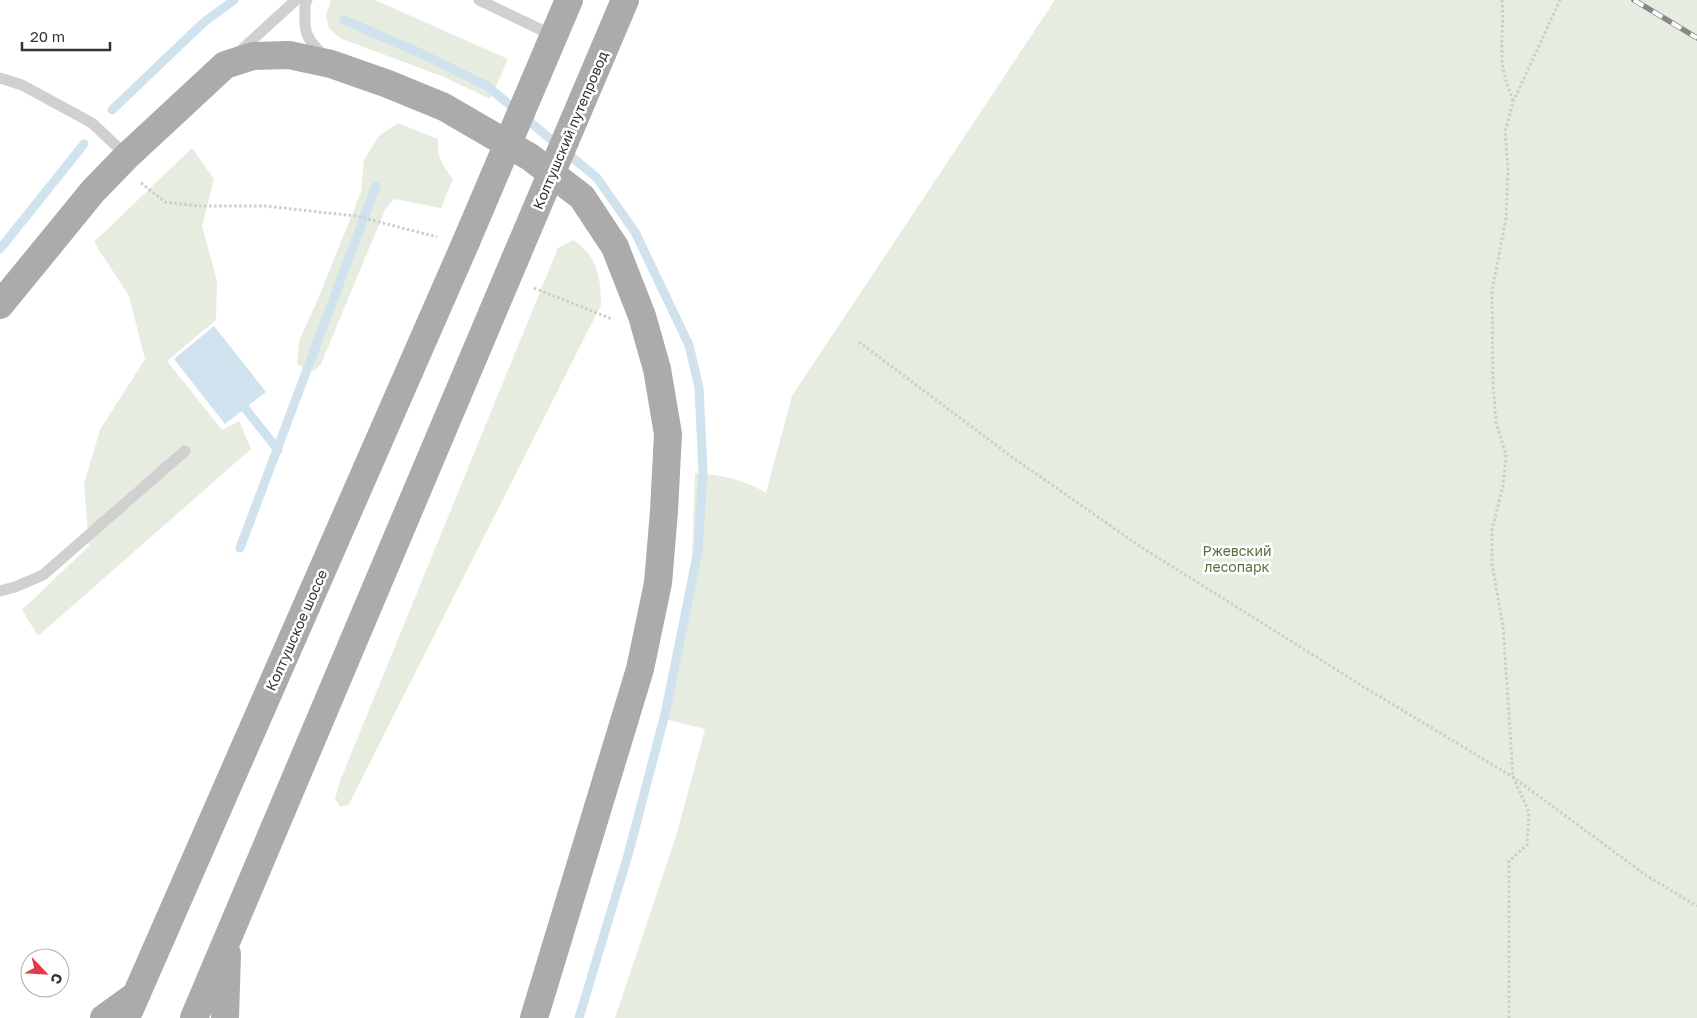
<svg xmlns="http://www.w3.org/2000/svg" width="1697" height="1018" font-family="'Golos Text',sans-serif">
<rect width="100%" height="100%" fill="#fff"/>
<!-- green -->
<g fill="#e6ecdf">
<polygon points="331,0 375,0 508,59 490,99 444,77 342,39 329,29 326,15"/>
<path d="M1055,0H1697V1018H615L677,833L705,729L661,718L692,557L695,473C719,475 747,480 766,493L792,396Z"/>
<path d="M398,123L438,139C437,159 442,164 453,179L441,208L394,199L385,210L321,364L314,371L304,369L297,363L299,341L318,299L361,192L364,160L379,136Z"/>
<polygon points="192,148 214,179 202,226 217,281 216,320 167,361 222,430 239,421 251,449 38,636 22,610 89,546 84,484 100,430 145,359 129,296 94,242"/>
<path d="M573,240C597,255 601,278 601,305L349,804L341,807L335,799L340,781L558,248Z"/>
</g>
<!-- water -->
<polygon fill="#cfe2ee" points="214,326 266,392 225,424 174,359"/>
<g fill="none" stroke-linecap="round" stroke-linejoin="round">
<!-- stream -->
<g stroke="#cfe2ee" stroke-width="9">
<polyline points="344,20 420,53 487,86 597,178 635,232 689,345 699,388 703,471 698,551 665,714 628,855 579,1018"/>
<polyline points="112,110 203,23 234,0"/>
<polyline points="0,249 84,144"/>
<polyline points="245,408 278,450"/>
<polyline points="240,548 376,186"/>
</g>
<!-- path -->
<g stroke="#cdcdcd" stroke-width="3" stroke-dasharray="2.5 2.5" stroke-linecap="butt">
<path d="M1502,0C1504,19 1501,37 1502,56C1502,72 1508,86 1513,102"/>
<polyline points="141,183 165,202 199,206 265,206 356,216 437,237"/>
<polyline points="534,288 612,319"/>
<polyline points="859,342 1012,457 1141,547 1364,687 1513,777 1647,876 1697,906"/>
<polyline points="1509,1018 1509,861 1527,845 1529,812 1513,777 1503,627 1492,563 1492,529 1503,486 1506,455 1496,422 1493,384 1492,290 1506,219 1508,168 1505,132 1513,102 1560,0"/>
</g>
<!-- service -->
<g stroke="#d0d0d0" stroke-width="11">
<path d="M307,0C304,5 305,10 305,16C304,36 310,42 324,56"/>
<polyline points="479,0 554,36"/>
<polyline points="239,52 296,0"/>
<polyline points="0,78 22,85 92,123 127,156"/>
<polyline points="0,591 15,587 43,575 185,451"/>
</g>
<!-- primary -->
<g stroke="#ababab" stroke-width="28">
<polyline points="0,305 93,191 127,156 225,65 253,56 289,55 331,64 388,84 444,107 530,157 582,197 615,247 642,316 657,369 668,434 664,511 658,583 640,669 534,1018"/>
<polyline points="104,1018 136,995"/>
<polyline points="126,1018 466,242"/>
<polyline points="194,1018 515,259"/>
<polyline points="225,1018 227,954"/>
</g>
<!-- rail casing -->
<g stroke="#888" stroke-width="5.5">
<polyline id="rail" points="1634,0 1697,38"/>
</g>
<!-- rail -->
<use href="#rail" stroke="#fff" stroke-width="4" stroke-dasharray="11" stroke-linecap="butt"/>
<!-- primary-bridge -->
<g stroke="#ababab" stroke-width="28">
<polyline points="466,242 569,0"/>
<polyline points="515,259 625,0"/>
</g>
</g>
<g text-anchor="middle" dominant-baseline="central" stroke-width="5" stroke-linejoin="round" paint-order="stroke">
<!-- street labels -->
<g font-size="14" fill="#333" stroke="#fff">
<text transform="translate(570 130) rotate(-67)">Колтушский путепровод</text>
<text transform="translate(296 630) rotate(-66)">Колтушское шоссе</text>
</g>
<!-- park labels -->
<g font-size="14" fill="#56703f" stroke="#fff">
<text x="1237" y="550">Ржевский<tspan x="1237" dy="16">лесопарк</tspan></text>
</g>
</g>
<!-- north arrow -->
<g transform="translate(45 973) rotate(115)"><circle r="24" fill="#ffffff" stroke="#adadad"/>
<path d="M0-4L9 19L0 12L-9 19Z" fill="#e63946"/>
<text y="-8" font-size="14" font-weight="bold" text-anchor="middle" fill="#333333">С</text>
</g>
<!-- scale -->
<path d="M22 42v8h88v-8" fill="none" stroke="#333333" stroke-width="2.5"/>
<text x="30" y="42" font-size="15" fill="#333333" stroke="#ffffff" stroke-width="4" paint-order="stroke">20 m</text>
</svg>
